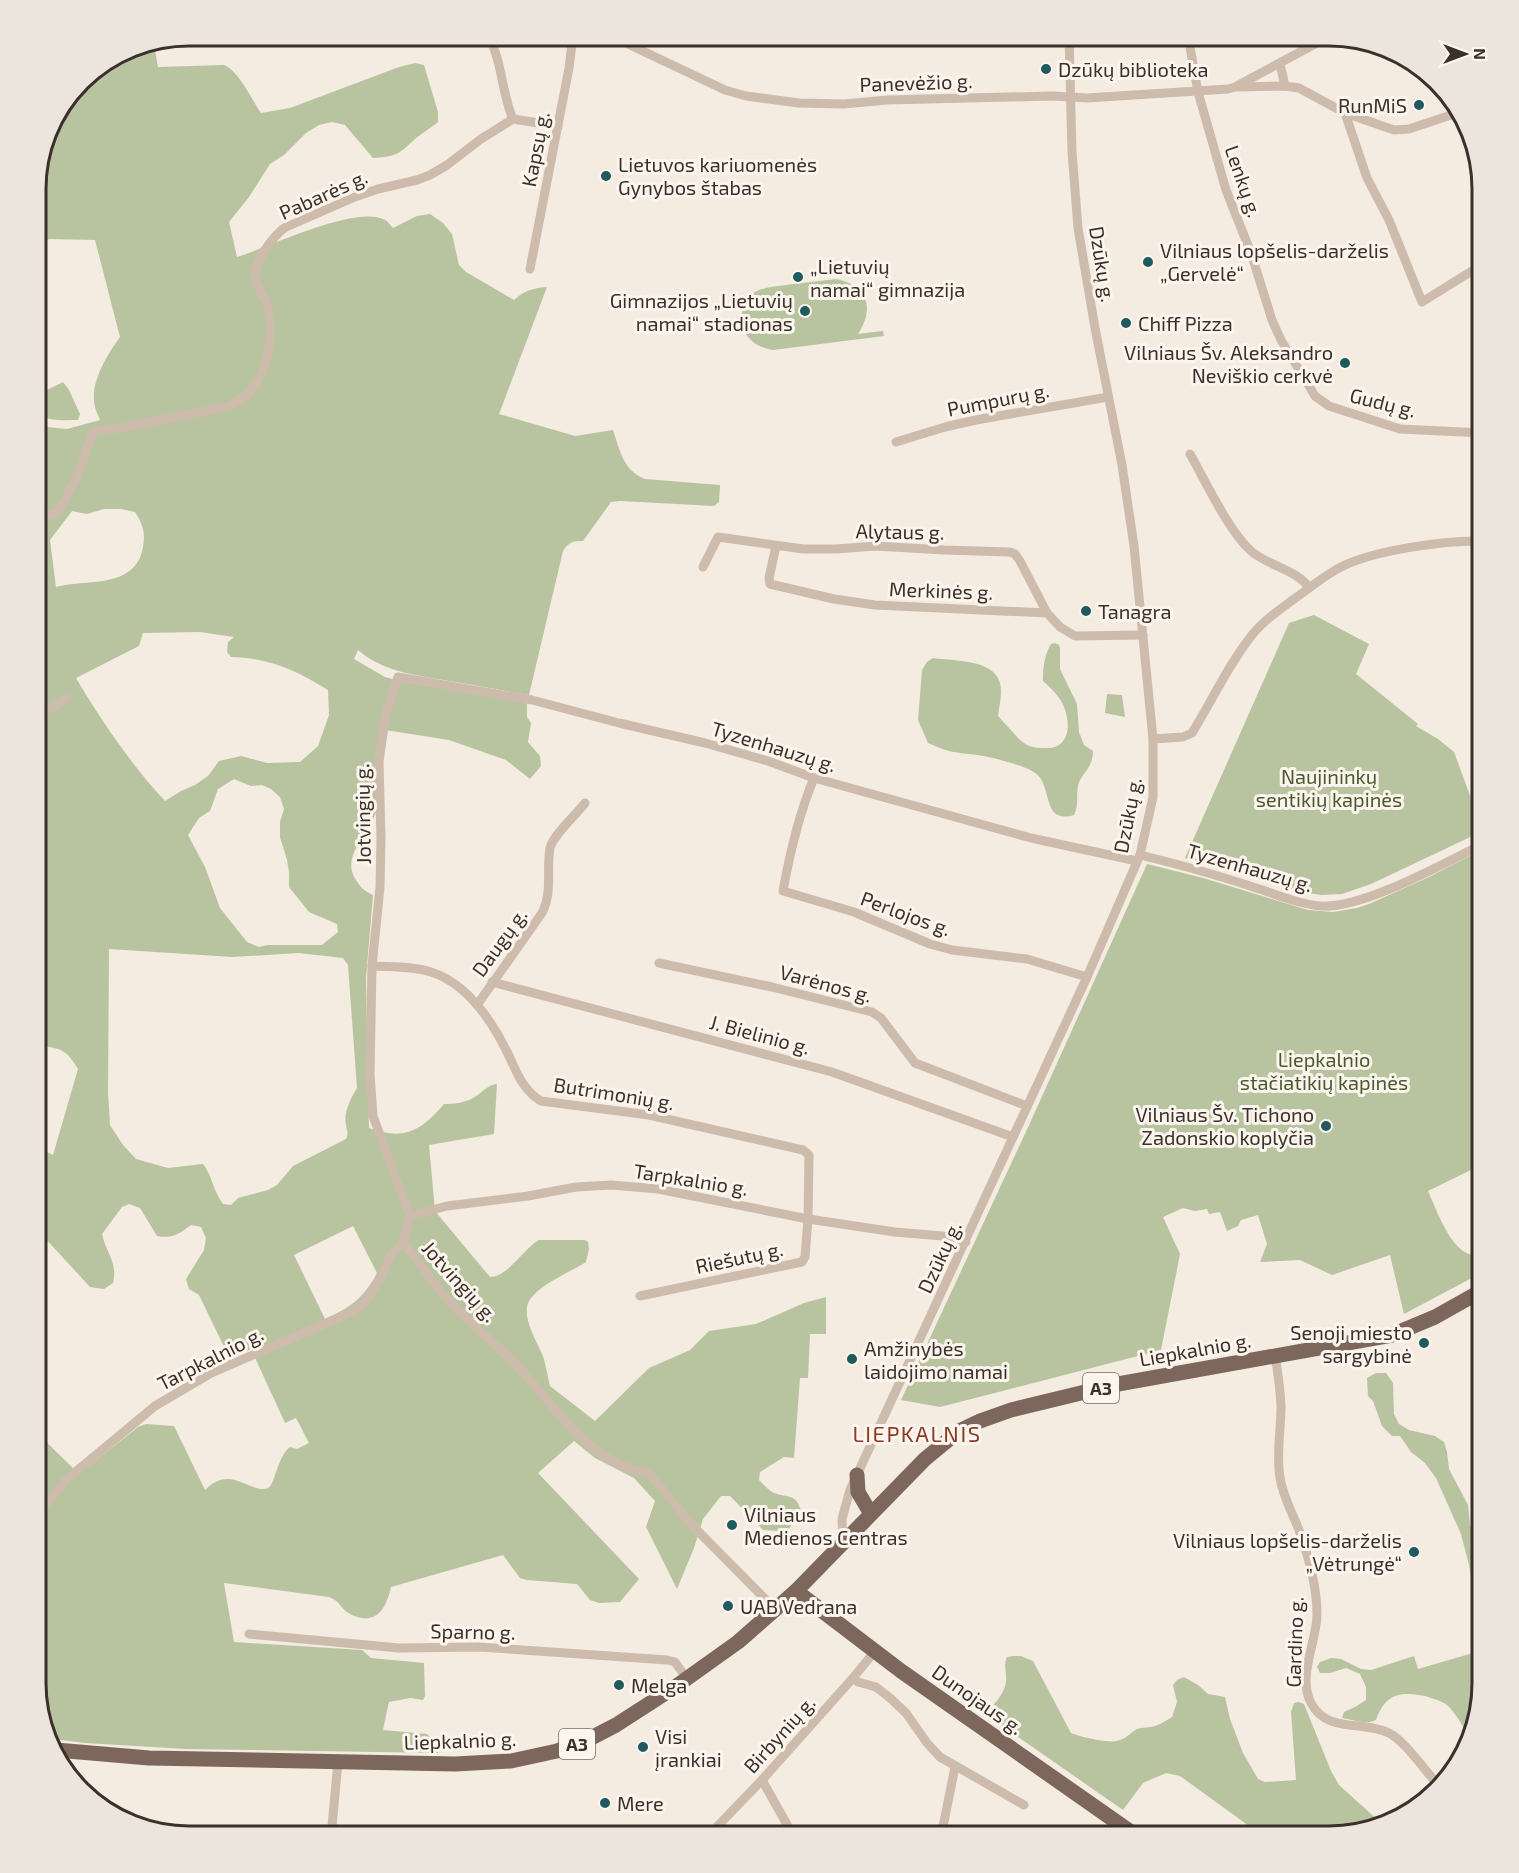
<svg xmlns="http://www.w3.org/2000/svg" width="1519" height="1873" font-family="'Exo 2',sans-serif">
<rect width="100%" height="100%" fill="#f4ebe1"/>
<!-- green -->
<g fill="#b8c4a0" fill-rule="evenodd">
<path d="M161,42L154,45L158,67L224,65C239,71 252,100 261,113L290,108L399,67L415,63L424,65L438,112V122C431,128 422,133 415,139C398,155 397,156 373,158L345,125L332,122L319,125L306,133L284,155L270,164L249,197L229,222L237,257C269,247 353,206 383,219C387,220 390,225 393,228L417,216L430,214L443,223L452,234L459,265L466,272L514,300C524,291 532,288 547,287L499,414L575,436L613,430C620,451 623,470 645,479L720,485L719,502L714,506L620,501L611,502L583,541C572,541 569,542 563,551L529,695C504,691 480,686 455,682C422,676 384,673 358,650L354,659L385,677L403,682L527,703V717L531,723L528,742L540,756L541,766L530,779L506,760L449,740L379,729L376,812C369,834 340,857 356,880C361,888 364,891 373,895L366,978L369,1128C404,1141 421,1131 444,1104C454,1104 464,1103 473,1098C481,1094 488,1084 497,1084L494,1134L429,1145L435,1211L490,1277C508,1277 523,1249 539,1240H585L588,1242L589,1249L586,1262C570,1272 543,1283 531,1298C518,1314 538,1342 544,1359C546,1368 548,1377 550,1386L595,1421L649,1368L690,1350L709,1331L756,1324L804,1303L826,1297V1334H810L808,1378H800L794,1458L784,1457L760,1472L759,1480C763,1484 769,1491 774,1493C788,1498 796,1493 801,1511L789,1529L781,1531L763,1530L730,1496H721L703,1519L694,1548L677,1589L646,1527L655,1501L634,1478L595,1458L574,1441L538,1473L639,1579L620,1602L599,1603L590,1600L577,1584L527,1580L520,1578L503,1555L391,1587C387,1603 381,1621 361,1618C356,1617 351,1615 347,1612C339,1606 341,1602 329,1597L224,1583L234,1642L362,1650L371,1658L424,1663L425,1696L423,1700L410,1698L389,1702L383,1730L427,1734L437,1744L438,1753L186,1749L85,1743L53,1739L36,1684V1432L79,1474L138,1427L146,1424L174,1426L205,1490C231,1463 251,1495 268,1488C275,1485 277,1457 290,1447L297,1449L309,1443L296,1418L285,1423L251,1349L230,1359L199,1295L189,1289L186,1279L204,1250L206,1238L201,1227L191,1225C179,1234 172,1239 157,1236L140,1208L129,1204L122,1207L102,1234C106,1253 118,1262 113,1283L104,1289L90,1287L44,1237H38L36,1243V1147L53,1155L78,1069C65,1047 60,1049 36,1045V426L67,429L100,420C98,416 96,411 95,407C89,384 107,355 120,337L95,240L50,239L36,242V179L52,121L88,74L131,48ZM104,509H121L135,512C144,526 146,535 142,552C131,589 85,579 56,587L50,540L72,511L87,514ZM200,632L234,637L228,642L227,652L231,657C270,658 295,670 328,690L329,715L318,746L300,762L267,763L241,756L219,761L208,776L195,785L181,791L165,801C133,767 100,719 76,678L139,646L143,633ZM234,779L251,786L262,785L271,789L280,797L284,809L280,822V837L287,860L289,872V887L309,912L337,924L338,932L322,945H268L259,947L247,942L220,908L205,867L188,835L199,818L210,811L218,789ZM109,949L232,957L299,953L343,958L348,965L357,1088C351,1098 343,1113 346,1125C347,1132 349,1133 346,1139L293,1166L277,1185L268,1190L238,1198L231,1205L223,1204C213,1191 212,1175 203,1164L168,1168L136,1159L123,1145L110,1125L108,1093ZM353,1226L377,1273C363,1299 351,1307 325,1319L294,1255Z"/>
<path d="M836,279C868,285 875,308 858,334L883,331L884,336L773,350C760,348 749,342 744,330C742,324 741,318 742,312C744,286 774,287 794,284C808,282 822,281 836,279Z"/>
<path d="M63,382L69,390L80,414L78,420C66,420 47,422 38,413L40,401L45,391Z"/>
<polygon points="1314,615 1369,644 1356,674 1418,724 1416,726 1438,739 1454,752 1483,831 1371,884 1342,894 1321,895 1303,892 1185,858 1289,623"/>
<path d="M1055,643L1059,645L1060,648V669L1077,704L1079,732L1084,745L1093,751C1093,769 1081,773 1078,786C1076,797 1079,805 1074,815C1039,825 1055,782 1032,771C1021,765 995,758 983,756C973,754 964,754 954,752C945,751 936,746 928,743L918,720L922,670L927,662L933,658C953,661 994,659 1000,683C1003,694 999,705 998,716C1007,725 1015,736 1024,743C1031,748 1038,748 1046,748C1074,749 1071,714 1059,698C1055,692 1049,686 1043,681C1043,668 1044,656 1051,644Z"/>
<polygon points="1107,694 1122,695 1125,717 1105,713"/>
<path d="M1483,849V1164L1428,1191C1437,1210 1455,1266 1483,1253V1272L1404,1314L1390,1255L1332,1275L1300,1260L1260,1262L1267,1244L1258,1215L1241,1220L1238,1226L1227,1231L1220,1212L1209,1214L1207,1209L1195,1211L1183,1208L1163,1217L1180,1254L1161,1350L940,1407L901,1400L1030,1123L1147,864L1203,878L1308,910L1333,912L1357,908L1369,904L1429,877Z"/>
<polygon points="1376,1373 1386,1373 1393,1383 1394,1414 1399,1424 1409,1430 1435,1436 1444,1442 1447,1452 1449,1469 1468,1505 1470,1526 1483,1534 1483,1646 1469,1565 1461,1534 1436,1478 1425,1463 1411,1452 1400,1436 1392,1436 1382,1426 1373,1401 1368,1396 1367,1378"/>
<path d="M1483,1650V1684L1469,1738C1466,1730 1454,1711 1447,1705C1442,1701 1431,1698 1425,1696C1400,1691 1385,1694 1376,1720C1365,1725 1354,1720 1342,1718L1344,1712L1355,1707L1366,1700V1687L1360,1674L1346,1668L1330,1673H1320L1317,1667L1320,1662L1331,1658L1341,1659L1361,1669L1371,1670L1414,1656L1418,1669Z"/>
<path d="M1013,1656H1021L1033,1661L1071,1733C1080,1737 1108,1743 1117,1741C1126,1739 1130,1733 1137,1729C1142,1727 1150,1728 1155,1726C1161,1724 1167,1720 1172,1717L1177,1702L1173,1685L1177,1680L1184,1677L1198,1685L1208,1694L1225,1697L1230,1719L1243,1753L1258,1779L1265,1782L1296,1780L1291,1712L1294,1703L1299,1702L1304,1704L1331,1771L1339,1785L1380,1822L1330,1837H1249V1826L1180,1776L1166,1773L1143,1783L1123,1810L985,1714C994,1704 1005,1694 1006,1681C1007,1672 1003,1666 1007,1657Z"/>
</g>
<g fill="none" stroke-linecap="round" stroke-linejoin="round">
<!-- street -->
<g stroke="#cdbbac" stroke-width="9">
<path d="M488,36C503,62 501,92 513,119"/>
<polyline points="611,36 725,90 746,96 799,103 844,104 887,100 1053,96 1087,98 1228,89 1235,87 1330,36"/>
<polyline points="1188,36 1198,92 1226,190 1251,253 1272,320 1281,340 1315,396 1329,406 1400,429 1483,433"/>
<polyline points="1280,64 1285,86"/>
<polyline points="1237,87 1285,86 1299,88 1345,113 1394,130 1409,129 1460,112"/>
<polyline points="1345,113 1367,178 1389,220 1422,302 1483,264"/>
<polyline points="530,269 569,68 573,36"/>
<polyline points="1474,271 1483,287"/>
<polyline points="896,442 945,427 976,420 1108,397"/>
<path d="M1190,454C1206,482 1228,530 1251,551C1268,566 1298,570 1309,588"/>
<path d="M36,513L47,516L58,512L77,477L93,431L119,428L226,407C235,403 244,399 250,392C268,372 275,330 267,304C264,294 254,285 255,274C258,257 271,239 284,228L355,197L378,189L417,180L430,175L447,165L481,139L513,119L558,126"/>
<polyline points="776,546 769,578 770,584 834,599 875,605 1047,613 1060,627 1075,636 1143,635"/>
<polyline points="703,567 718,537 803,549 837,549 875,546 944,550 1010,552 1015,554 1020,561 1047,613"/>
<polyline points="36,716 67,698"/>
<path d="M1153,739L1183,737L1192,733C1212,701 1228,665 1252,635C1263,621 1279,610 1294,599C1310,588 1326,574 1343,566C1376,550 1446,540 1483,541"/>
<path d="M814,778C799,814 790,852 783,891L854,912L930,944L952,950L1027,959L1087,977"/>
<path d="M1140,855C1177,864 1214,874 1250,886C1273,893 1297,904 1321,906C1363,909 1444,863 1483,844"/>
<polyline points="659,963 772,987 872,1012 881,1018 915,1063 1027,1106"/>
<path d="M372,966C391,967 413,966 431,972C469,984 494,1024 510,1058C517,1074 525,1092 541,1101L649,1115L803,1150L809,1155L808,1219L805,1257L802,1262L640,1296"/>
<polyline points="492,982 832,1072 1013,1137"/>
<path d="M477,1005L542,913C553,891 546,871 550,848C553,835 576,815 585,803"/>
<polyline points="410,1216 447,1206 528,1196 576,1187 611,1185 658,1189 808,1219 895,1232 954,1237 966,1242"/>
<path d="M1275,1356C1278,1372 1280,1389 1281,1406C1281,1430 1276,1454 1280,1478C1283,1497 1292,1512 1299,1530C1308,1555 1317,1586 1317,1614C1317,1642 1297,1676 1311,1703C1327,1734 1364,1720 1389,1733C1405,1741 1426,1772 1439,1786"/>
<polyline points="36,1482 44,1508"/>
<polyline points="36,1517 67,1479 155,1406 211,1373 348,1314 362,1305 369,1296 383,1274 390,1256 403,1242"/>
<polyline points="843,1543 842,1519 850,1490 1087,977 1140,855 1153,797 1153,739 1134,546 1122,465 1095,328 1078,228 1072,152 1069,36"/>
<path d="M776,1610L691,1524L649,1473C590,1465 558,1410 521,1370C501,1349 478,1330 458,1310C437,1290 421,1265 403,1242L410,1216L373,1116L370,1074L372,966L380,887L381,838L379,761L386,713L398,677L532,700L619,723L705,743L768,761L814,778L1031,838L1137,861"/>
<polyline points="249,1634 399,1648 480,1647 667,1660 675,1662 687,1679"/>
<polyline points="853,1678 858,1682 876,1687 890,1698 906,1713 927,1743 940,1757 1024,1805"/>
<polyline points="762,1780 794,1837"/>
<polyline points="331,1837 338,1762"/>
<polyline points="707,1837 762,1780 853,1678 875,1651"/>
<polyline points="941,1837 955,1767"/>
</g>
<!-- primary -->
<g stroke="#7d675c" stroke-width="15">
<polyline points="857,1475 858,1492 871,1514"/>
<polyline points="796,1591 901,1671 1138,1837"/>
<polyline points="56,1750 149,1758 455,1764 511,1761 557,1751 593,1737 616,1725 675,1687 738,1642 796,1591 925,1459 959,1431 980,1421 1011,1410 1118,1384 1392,1335 1435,1317 1483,1290"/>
</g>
</g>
<!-- markers -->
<g fill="#1f5a5e" stroke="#fbf5ee" stroke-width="2">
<circle cx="1046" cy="69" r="6"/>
<circle cx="1419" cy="105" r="6"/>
<circle cx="606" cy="176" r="6"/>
<circle cx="1148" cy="262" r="6"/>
<circle cx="798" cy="277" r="6"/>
<circle cx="805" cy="311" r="6"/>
<circle cx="1126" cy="323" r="6"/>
<circle cx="1345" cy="363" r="6"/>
<circle cx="1086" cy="611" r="6"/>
<circle cx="1326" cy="1126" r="6"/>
<circle cx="1424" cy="1343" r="6"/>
<circle cx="852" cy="1359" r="6"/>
<circle cx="732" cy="1525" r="6"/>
<circle cx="1414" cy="1552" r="6"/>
<circle cx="728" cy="1606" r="6"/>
<circle cx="619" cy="1685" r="6"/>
<circle cx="643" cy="1747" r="6"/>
<circle cx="605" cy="1803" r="6"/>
</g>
<g text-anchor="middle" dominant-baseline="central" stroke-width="6" stroke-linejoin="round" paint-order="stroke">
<!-- shield labels -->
<g fill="#fbf5ee" stroke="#756b66" stroke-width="1.5">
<rect x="1083" y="1373" width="36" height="30" rx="4.5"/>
<rect x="559" y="1729" width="36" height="30" rx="4.5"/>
</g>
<g font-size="18" font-weight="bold" fill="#3b302b">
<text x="1101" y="1388">A3</text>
<text x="577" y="1744">A3</text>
</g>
<!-- poi labels -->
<g font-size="20" fill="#3b302b" stroke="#fbf5ee" text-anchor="start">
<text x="1058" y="69">Dzūkų biblioteka</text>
<text x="1407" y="105" text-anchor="end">RunMiS</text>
<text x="618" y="164">Lietuvos kariuomenės<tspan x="618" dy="23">Gynybos štabas</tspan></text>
<text x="1160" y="250">Vilniaus lopšelis-darželis<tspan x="1160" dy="23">„Gervelė“</tspan></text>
<text x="810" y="266">„Lietuvių<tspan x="810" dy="23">namai“ gimnazija</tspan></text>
<text x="793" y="300" text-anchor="end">Gimnazijos „Lietuvių<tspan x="793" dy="23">namai“ stadionas</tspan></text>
<text x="1138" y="323">Chiff Pizza</text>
<text x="1333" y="352" text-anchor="end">Vilniaus Šv. Aleksandro<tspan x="1333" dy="23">Neviškio cerkvė</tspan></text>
<text x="1098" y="611">Tanagra</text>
<text x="1314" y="1114" text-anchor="end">Vilniaus Šv. Tichono<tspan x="1314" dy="23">Zadonskio koplyčia</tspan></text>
<text x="1412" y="1332" text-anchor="end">Senoji miesto<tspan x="1412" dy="23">sargybinė</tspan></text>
<text x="864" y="1348">Amžinybės<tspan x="864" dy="23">laidojimo namai</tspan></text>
<text x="744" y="1514">Vilniaus<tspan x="744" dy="23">Medienos Centras</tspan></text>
<text x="1402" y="1540" text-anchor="end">Vilniaus lopšelis-darželis<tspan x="1402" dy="23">„Vėtrungė“</tspan></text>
<text x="740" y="1606">UAB Vedrana</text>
<text x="631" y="1685">Melga</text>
<text x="655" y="1736">Visi<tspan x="655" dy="23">įrankiai</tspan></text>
<text x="617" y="1803">Mere</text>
</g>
<!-- street labels -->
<g font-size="20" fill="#3b302b" stroke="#fbf5ee">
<text transform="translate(916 82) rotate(-2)">Panevėžio g.</text>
<text transform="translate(535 149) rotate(-79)">Kapsų g.</text>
<text transform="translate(1244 181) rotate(71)">Lenkų g.</text>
<text transform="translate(323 194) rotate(-24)">Pabarės g.</text>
<text transform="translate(1103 264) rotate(81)">Dzūkų g.</text>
<text transform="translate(998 399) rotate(-11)">Pumpurų g.</text>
<text transform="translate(1383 402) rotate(14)">Gudų g.</text>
<text transform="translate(900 531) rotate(1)">Alytaus g.</text>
<text transform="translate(941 590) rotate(2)">Merkinės g.</text>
<text transform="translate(774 746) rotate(17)">Tyzenhauzų g.</text>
<text transform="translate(362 814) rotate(-91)">Jotvingių g.</text>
<text transform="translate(1127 815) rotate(-79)">Dzūkų g.</text>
<text transform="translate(1250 867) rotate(16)">Tyzenhauzų g.</text>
<text transform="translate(906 913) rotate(20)">Perlojos g.</text>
<text transform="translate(499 942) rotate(-54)">Daugų g.</text>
<text transform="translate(826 983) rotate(15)">Varėnos g.</text>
<text transform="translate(760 1034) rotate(15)">J. Bielinio g.</text>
<text transform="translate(614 1093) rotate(9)">Butrimonių g.</text>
<text transform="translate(691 1179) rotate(9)">Tarpkalnio g.</text>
<text transform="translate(739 1257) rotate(-12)">Riešutų g.</text>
<text transform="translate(939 1257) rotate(-65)">Dzūkų g.</text>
<text transform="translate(460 1281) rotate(48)">Jotvingių g.</text>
<text transform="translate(1195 1349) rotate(-10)">Liepkalnio g.</text>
<text transform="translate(210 1358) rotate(-27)">Tarpkalnio g.</text>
<text transform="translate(473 1631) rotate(1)">Sparno g.</text>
<text transform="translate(1294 1642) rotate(-88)">Gardino g.</text>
<text transform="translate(978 1699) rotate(35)">Dunojaus g.</text>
<text transform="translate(779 1734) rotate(-48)">Birbynių g.</text>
<text transform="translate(460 1740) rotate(-2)">Liepkalnio g.</text>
</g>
<!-- park labels -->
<g font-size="20" fill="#4a5a2e" stroke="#fbf5ee">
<text x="1329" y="776">Naujininkų<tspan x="1329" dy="23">sentikių kapinės</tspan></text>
<text x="1324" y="1059">Liepkalnio<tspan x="1324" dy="23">stačiatikių kapinės</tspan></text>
</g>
<!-- quarter labels -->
<g font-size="22" letter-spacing="1.5" fill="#8c3b22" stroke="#fbf5ee">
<text x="917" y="1433">LIEPKALNIS</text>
</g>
</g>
<!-- crop -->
<path d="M0 0H1519V1873H0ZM189 46H1329A143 143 0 0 1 1472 189V1683A143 143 0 0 1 1329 1826H189A143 143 0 0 1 46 1683V189A143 143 0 0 1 189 46Z" fill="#ece5de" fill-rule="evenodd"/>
<path fill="none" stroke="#3b302b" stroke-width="3" d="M189 46H1329A143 143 0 0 1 1472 189V1683A143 143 0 0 1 1329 1826H189A143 143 0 0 1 46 1683V189A143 143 0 0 1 189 46Z"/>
<!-- north arrow -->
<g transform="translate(1465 54) rotate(90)" stroke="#fbf5ee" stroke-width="4.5" paint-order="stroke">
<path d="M0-4.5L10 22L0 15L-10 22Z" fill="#3b302b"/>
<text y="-9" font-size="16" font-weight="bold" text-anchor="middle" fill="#3b302b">N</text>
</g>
</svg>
